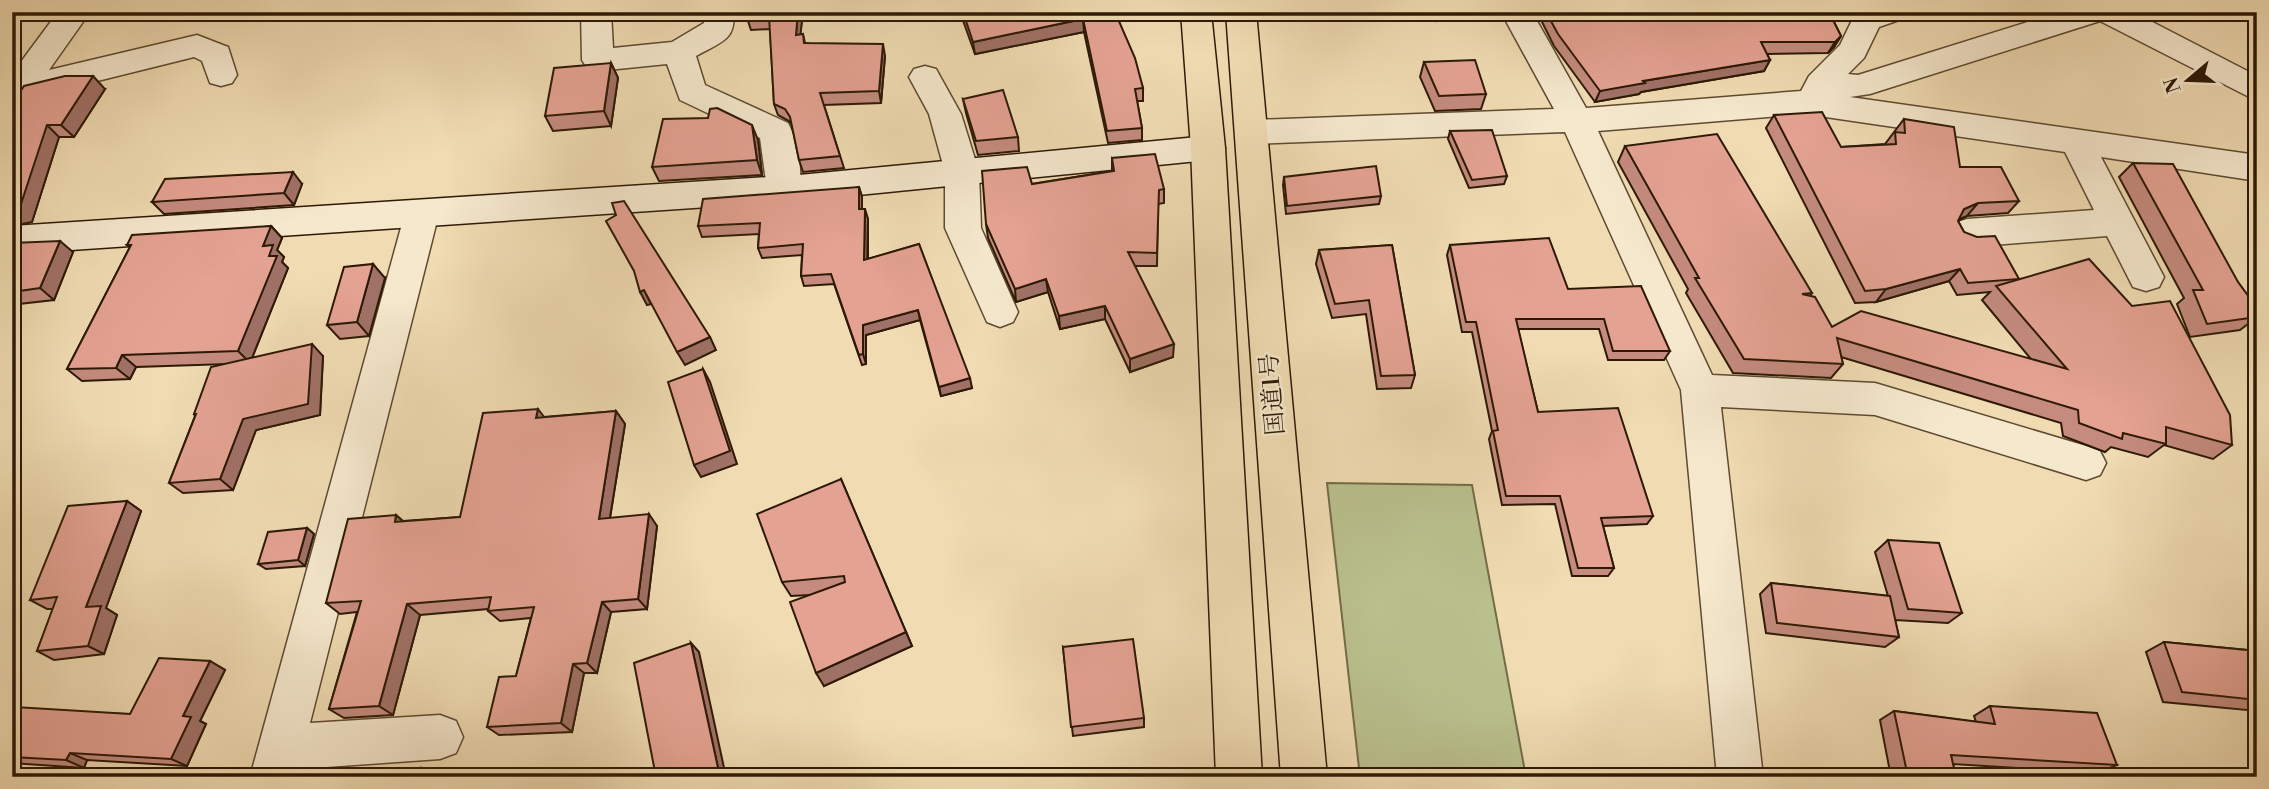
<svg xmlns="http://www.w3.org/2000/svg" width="2269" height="789" font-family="'Libre Bodoni','Noto Serif JP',serif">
<rect width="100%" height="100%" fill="#f0dbb2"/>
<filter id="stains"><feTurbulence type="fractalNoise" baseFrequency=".00286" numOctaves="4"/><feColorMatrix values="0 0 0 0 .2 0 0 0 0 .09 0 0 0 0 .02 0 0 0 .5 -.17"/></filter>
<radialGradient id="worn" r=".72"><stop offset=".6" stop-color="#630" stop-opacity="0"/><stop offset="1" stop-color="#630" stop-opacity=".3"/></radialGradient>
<!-- green -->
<polygon fill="#b9c08d" stroke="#736c4a" stroke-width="2" points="1327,483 1472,485 1526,777 1360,777"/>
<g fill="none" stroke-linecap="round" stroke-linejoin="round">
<!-- street casing -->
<g stroke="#5e4a31" stroke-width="3">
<g id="street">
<polygon points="58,12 90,12 49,70 197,35 228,47 237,75 232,83 221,86 210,83 202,61 194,57 29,98 23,106 12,109 12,74"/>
<path d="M581,12H611L613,48L672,42L704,23L703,12H733C737,41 718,43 696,56L705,85L788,123C797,139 806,181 796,198L784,202L772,198L767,189L760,138L680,100L667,64L598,71L587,68L582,60Z"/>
<polygon points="1501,12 1532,12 1586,108 1801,91 1809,76 1840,45 1856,12 1906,12 1902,19 1879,27 1864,58 1848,74 1858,75 2060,12 2133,12 2257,76 2257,101 2100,21 1870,94 1850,97 2257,155 2257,181 2101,157 2164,277 2159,287 2146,291 2133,287 2107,236 1967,247 1955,243 1949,233 1955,223 1967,219 2094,210 2065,152 1805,114 1598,131 1712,375 1875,383 2086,446 2100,451 2106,463 2100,475 2086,480 1875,415 1721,407 1763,777 1717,777 1681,390 1565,132 1253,144 1241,140 1236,132 1241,124 1253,120 1554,109"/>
<polygon points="925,66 936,69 961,114 979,172 981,228 1018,312 1013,322 1000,327 987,322 945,228 945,172 929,114 909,77 914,69"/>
<polygon points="422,200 434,204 439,213 310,723 440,715 456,721 463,737 456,753 440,759 298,769 296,777 250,777 405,213 410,204"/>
</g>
</g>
<!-- secondary casing -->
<g stroke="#2d1906" stroke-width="3">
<polygon id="secondary" points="1208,136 1220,139 1225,148 1220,157 1208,160 799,201 12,254 12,226 799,175"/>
</g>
<!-- highway casing -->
<g stroke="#2d1906" stroke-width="3">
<g id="highway">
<polygon points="1181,12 1211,12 1225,148 1262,777 1216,777 1191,148"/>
<polygon points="1226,12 1256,12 1327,777 1281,777"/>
</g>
</g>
<!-- street -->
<use href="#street" fill="#f5e8cd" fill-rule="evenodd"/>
<!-- secondary -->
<use href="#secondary" fill="#f5e8cd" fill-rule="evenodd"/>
<!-- highway -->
<use href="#highway" fill="#f0dbb2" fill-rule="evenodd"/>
</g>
<!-- wall -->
<g fill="#c48b7e" stroke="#2d1906" stroke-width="2">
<polygon points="748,12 803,12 800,35 803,34 805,43 885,56 881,103 824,105 844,168 803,172 799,160 792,125 789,121 778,115 774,104 770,29 751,30 747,18"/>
<polygon points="960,12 1132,12 1116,15 1143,88 1143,101 1137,101 1142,128 1142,140 1108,143 1084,32 975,54"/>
<polygon points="1434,12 1494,12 1437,21"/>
<polygon points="1537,12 1829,12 1841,36 1834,47 1828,53 1767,54 1770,60 1764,71 1641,92 1639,94 1595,102 1554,46"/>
<polygon points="1424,62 1486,94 1481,109 1435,111 1420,77"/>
<polygon points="611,63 618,78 611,126 553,131 545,116"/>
<polygon points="105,89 74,137 59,137 32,222 12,226 12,104"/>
<polygon points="963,99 1018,137 1019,151 978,155 966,113"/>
<polygon points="1774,115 1841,147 1885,144 1904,119 1960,167 2019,201 2008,213 1967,216 1959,220 1958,221 1964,232 2019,279 2232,445 2213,459 2164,445 2148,457 2111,447 2105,452 2063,436 2061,423 1841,357 1843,364 1831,378 1733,373 1686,293 1688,289 1618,162 1625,146 1812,293 1810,296 1832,327 2031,359 1982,300 1990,292 1957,295 1949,281 1876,302 1855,303 1766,128"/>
<polygon points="708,118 758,140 762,175 659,181 652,167"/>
<polygon points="1450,131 1507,176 1504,184 1469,188 1448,139"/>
<polygon points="1112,158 1164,189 1164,203 1158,204 1157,266 1135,266 1173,357 1130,372 1105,319 1060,329 1048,292 1016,302 988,238 986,224 1032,184 1112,171"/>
<polygon points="2133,163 2238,282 2257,309 2254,311 2257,317 2240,330 2190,337 2177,304 2184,298 2119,177"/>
<polygon points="1284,177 1381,196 1379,204 1286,214 1283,185"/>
<polygon points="302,184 294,205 164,214 152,202"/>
<polygon points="859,187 862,197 862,209 868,219 868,259 919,244 972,388 941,396 920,320 866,335 866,364 862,365 834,284 804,286 801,276 802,255 762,258 758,248 759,234 702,237 698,226"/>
<polygon points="271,226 282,238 277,250 284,257 282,262 288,268 252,358 323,356 320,415 256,430 233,490 183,493 169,483 195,416 194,414 227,364 136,367 130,379 82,381 67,369 130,247 127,245"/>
<polygon points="12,243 73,252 54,300 19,304 12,321"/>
<polygon points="1392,245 1415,375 1411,388 1377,389 1366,314 1332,318 1316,264 1319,250"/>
<polygon points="1450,245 1568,289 1670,351 1664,360 1608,360 1599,329 1518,329 1538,412 1653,516 1647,524 1603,526 1614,568 1608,576 1572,576 1555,504 1502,505 1489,439 1492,431 1472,332 1462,332 1447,255"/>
<polygon points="385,278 369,336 340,339 327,325"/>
<polygon points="616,411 625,424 610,518 657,526 647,609 611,612 597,673 584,673 572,732 499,735 487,727 516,676 531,618 500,621 488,611 489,609 420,615 393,715 344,718 329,709 357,612 340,614 326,603 396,515 403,521 460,517 544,417"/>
<polygon points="841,479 912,646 824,686 810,595 791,596 782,582"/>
<polygon points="127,501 141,511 106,608 117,615 104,654 54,660 37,651 53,609 47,609 30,600"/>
<polygon points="307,528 314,534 305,566 266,569 258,564"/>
<polygon points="1888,540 1962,613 1948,623 1895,620 1899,637 1885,647 1766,633 1760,594 1771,583 1888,596 1875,552"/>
<polygon points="2164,642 2257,651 2257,711 2163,702 2146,652"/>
<polygon points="1063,647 1144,718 1144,727 1073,736"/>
<polygon points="210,661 225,670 200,721 206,724 187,766 87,760 84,768 12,763 12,711 130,714"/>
<polygon points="1990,706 2117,765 2098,773 1953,764 1956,777 1891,777 1880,720 1894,711 1976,722 1974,716"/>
</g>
<!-- shaded-wall -->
<g fill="#a07166" stroke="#2d1906" stroke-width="2">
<polygon points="490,12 535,12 494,20"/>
<polygon points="798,12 803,12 799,47 796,35"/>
<polygon points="1111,12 1132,12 1111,16"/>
<polygon points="1439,12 1494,12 1437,21"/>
<polygon points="1083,19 1084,32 975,54 973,42"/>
<polygon points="1841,36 1834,47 1828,53 1835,42"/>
<polygon points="883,44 885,56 881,103 879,91"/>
<polygon points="1770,60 1764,71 1641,92 1639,94 1595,102 1600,91 1643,81"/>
<polygon points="611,63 618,78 611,126 604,111"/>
<polygon points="93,76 105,89 74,137 61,125"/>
<polygon points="47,125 59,137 32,222 12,226 12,211"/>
<polygon points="752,125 758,140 762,175 757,160"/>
<polygon points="293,172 302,184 294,205 284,193"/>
<polygon points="859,187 862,197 862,220 859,209"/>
<polygon points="1978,203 1967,216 1953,222 1964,209"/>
<polygon points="865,209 868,219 867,270 864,260"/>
<polygon points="271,226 282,238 277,250 284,257 282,262 288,268 250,363 238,351 269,256 263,246"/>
<polygon points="60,241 73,252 54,300 40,288"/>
<polygon points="373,264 385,278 369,336 357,322"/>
<polygon points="1960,269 1949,281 1876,302 1886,289"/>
<polygon points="1046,279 1048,292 1016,302 1015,289"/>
<polygon points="644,290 651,304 647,305 640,292"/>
<polygon points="12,299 19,304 12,321"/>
<polygon points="1105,306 1105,319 1060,329 1059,316"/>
<polygon points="918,310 920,320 866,335 866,364 863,354 863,325"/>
<polygon points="710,337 716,350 685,365 677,352"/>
<polygon points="312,344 323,356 320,415 256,430 233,490 220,479 243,419"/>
<polygon points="1174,344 1173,357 1130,372 1130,359"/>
<polygon points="122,355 136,367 130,379 116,368"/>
<polygon points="703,369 710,382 737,464 701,477 694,465"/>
<polygon points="970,378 972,388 941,396 939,387"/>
<polygon points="538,409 548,422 536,418"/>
<polygon points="616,411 625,424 608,530 599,519"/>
<polygon points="127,501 141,511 106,608 117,615 104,654 88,646 86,607"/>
<polygon points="649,514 657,526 647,609 638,599"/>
<polygon points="396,515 409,527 395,522"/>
<polygon points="307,528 314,534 305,566 298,560"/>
<polygon points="602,602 611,612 597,673 587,663"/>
<polygon points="407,604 420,615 393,715 379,706"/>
<polygon points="906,632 912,646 824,686 816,673"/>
<polygon points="691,643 699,652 726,777 720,777"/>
<polygon points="210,661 225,670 200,721 206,724 187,766 171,759 183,716"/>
<polygon points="573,664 584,673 572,732 561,723"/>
<polygon points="70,753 87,760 84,768 66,760"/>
<polygon points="421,768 434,776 434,777 421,777"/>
</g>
<!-- building -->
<g fill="#e4a292" stroke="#2d1906" stroke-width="2">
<polygon points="748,12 798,12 796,35 803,34 804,43 883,44 879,91 820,93 840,156 799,160 790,117 785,109 774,104 769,16 747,18"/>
<polygon points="963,12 1115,12 1135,58 1143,88 1135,89 1142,128 1107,131 1083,19 973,42"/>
<polygon points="1546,12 1829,12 1841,36 1835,42 1761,42 1770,60 1643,81 1645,83 1600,91 1558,34"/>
<polygon points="1475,60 1486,94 1439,96 1424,62"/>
<polygon points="611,63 604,111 545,116 554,68"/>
<polygon points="65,76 93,76 61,125 47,125 19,210 12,211 12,104 24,86"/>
<polygon points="1003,90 1018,137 976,141 963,99"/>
<polygon points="717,108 752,125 757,160 652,167 663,119 708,118 710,109"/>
<polygon points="1822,112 1841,147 1896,144 1895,132 1905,133 1904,119 1954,127 1960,167 2001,167 2019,201 1978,203 1964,209 1958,221 1964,232 1977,237 1995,236 2019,279 1968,283 1960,269 1886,289 1865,291 1774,115"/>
<polygon points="1492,130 1507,176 1472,180 1450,131"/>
<polygon points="1717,134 1812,293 1802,294 1815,297 1832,327 1861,311 2067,369 1996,286 2089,259 2132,306 2170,301 2230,415 2232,445 2166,427 2166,444 2123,433 2122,439 2079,423 2078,410 1837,338 1843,364 1744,359 1695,278 1699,278 1625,146"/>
<polygon points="1155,154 1164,189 1159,190 1157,253 1128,252 1174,344 1130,359 1105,306 1059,316 1046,279 1015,289 986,224 982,171 1027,167 1032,184 1114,171 1112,158"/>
<polygon points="2133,163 2173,164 2238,282 2257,308 2253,310 2257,317 2207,324 2193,290 2203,290"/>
<polygon points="1376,166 1381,196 1287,206 1284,177"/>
<polygon points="293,172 284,193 152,202 165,179"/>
<polygon points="859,187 859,209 865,209 864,260 919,244 970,378 939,387 918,310 863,325 863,354 859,355 831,274 801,276 803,244 758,248 760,223 698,226 703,199"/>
<polygon points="624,201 710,337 677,352 644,290 640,292 634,271 606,221 616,215 612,203"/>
<polygon points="271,226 263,246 273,245 269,256 277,256 238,351 122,355 116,368 67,369 131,245 127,245 132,235"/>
<polygon points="1549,238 1568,289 1641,286 1670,351 1613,351 1604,319 1516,319 1538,412 1618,408 1653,516 1601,518 1614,568 1578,568 1560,496 1506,496 1493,431 1498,430 1476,322 1466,322 1450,245"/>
<polygon points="60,241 40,288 12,292 12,243"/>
<polygon points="1392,245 1415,375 1381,376 1369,300 1335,304 1319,250"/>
<polygon points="373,264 357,322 327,325 344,267"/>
<polygon points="312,344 308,404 243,419 220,479 169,483 196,414 194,414 211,367"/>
<polygon points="703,369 730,451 694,465 668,382"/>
<polygon points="538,409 536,418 616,411 599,519 649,514 638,599 602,602 587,663 573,664 561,723 487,727 499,677 516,676 534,607 488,611 491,597 407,604 379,706 329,709 361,601 326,603 348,519 396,515 395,522 460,517 483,413"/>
<polygon points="841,479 906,632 816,673 790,602 845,582 844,576 782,582 757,514"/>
<polygon points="127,501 86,607 101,606 88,646 37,651 57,597 30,600 68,506"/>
<polygon points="307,528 298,560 258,564 268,532"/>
<polygon points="1888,540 1939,543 1962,613 1908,609"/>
<polygon points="1771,583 1890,596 1899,637 1777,623"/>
<polygon points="1133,639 1144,718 1071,727 1063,647"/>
<polygon points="2164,642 2257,651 2257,700 2182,692"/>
<polygon points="691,643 720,777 656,777 634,663"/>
<polygon points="159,658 210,661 183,716 191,717 171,759 70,753 66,760 12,757 12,711 15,707 130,714"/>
<polygon points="1990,706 2097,713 2117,765 1951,755 1956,777 1908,777 1894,711 1995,724"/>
<polygon points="421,768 421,777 394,777"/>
</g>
<g text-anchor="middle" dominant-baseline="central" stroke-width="5" stroke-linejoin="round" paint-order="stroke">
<!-- street labels -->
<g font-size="24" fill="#2d1906" stroke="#f5e8cd">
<text transform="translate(1273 394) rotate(-95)">国道1号</text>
</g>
</g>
<!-- margin -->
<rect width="2269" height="789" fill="none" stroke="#f0dbb2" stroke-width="42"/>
<rect x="14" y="14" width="2241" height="761" fill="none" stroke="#2d1906" stroke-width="3.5"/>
<rect x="21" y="21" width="2227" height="747" fill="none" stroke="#2d1906" stroke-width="2"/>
<!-- north arrow -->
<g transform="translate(2188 80) rotate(251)" stroke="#f5e8cd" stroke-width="5" paint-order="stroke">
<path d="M0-5L12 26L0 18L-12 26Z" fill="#2d1906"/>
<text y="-10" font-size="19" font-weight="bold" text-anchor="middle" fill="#2d1906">N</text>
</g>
<rect width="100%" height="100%" filter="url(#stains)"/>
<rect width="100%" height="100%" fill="url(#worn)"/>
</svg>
